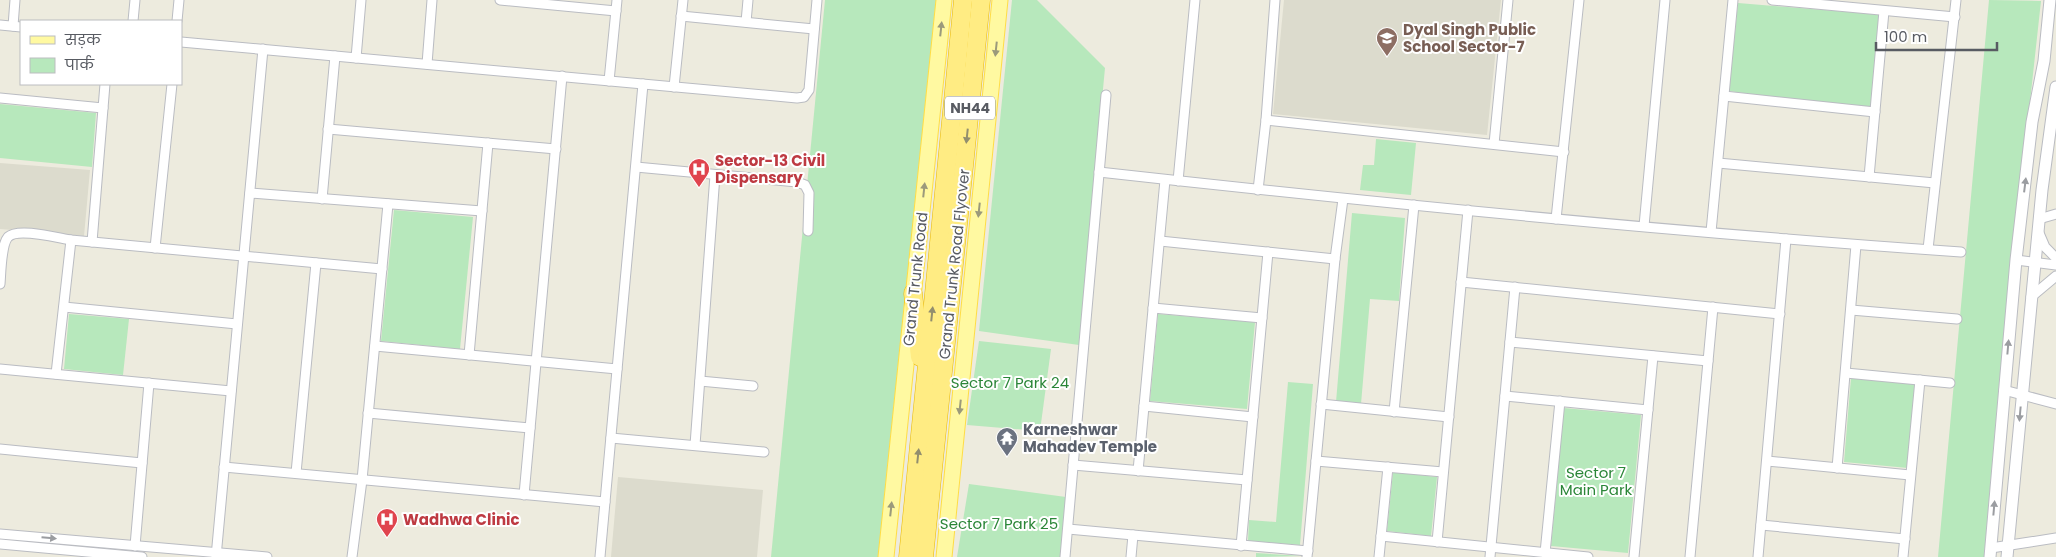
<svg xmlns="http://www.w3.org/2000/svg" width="2056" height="557" font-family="Poppins,'Noto Sans Devanagari',sans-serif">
<rect width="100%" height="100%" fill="#edebde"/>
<!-- education -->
<g fill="#dcdbcd">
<polygon points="1284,0 1501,0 1487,135 1273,114"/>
<polygon points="0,163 90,170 84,236 0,229"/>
<polygon points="618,477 763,490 757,557 611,557"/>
</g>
<!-- green -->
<g fill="#b7e8bc">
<polygon points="825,0 936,0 878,557 771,557"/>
<polygon points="1012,0 1037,0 1105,68 1079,345 979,331"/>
<polygon points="1989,0 2041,1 1999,385 1984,557 1938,557"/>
<polygon points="1738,3 1886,15 1875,112 1729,91"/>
<polygon points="0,104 96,113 92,167 0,158"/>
<polygon points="1376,139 1416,143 1411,195 1360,190 1363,165 1374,165"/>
<polygon points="394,210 473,217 460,349 381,341"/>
<polygon points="1352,213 1405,218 1399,301 1370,299 1361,404 1336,402"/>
<polygon points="69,314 129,319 123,375 64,369"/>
<polygon points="1158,314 1255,322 1247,409 1150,401"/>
<polygon points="979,341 1051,349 1040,431 967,425"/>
<polygon points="1851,378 1916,384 1908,468 1844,462"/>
<polygon points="1288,382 1313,384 1300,545 1248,541 1249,520 1276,522"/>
<polygon points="1564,408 1641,415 1628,553 1551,546"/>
<polygon points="1393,472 1437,477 1431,536 1387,531"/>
<polygon points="969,484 1066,497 1061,557 957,557"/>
<polygon points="1256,553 1303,556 1256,557"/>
</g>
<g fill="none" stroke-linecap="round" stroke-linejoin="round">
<!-- minor casing -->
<g stroke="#babcc2" stroke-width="11">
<g id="minor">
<polyline points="500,0 616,11"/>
<polyline points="1772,0 1955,17"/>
<polyline points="681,16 814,29"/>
<polyline points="133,21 135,0"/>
<polyline points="177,21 179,0"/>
<polyline points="746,22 748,0"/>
<polyline points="0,25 21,27"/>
<polyline points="13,26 15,0"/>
<polyline points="181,42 797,98 804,97 809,90 817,0"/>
<polyline points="356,58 361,0"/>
<polyline points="427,64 432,0"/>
<polyline points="609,81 617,0"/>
<polyline points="674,87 683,0"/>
<polyline points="1724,96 1875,112"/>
<polyline points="0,98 103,108"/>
<polyline points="1266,120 1564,152"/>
<polyline points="328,129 556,149"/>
<polyline points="1494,144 1508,0"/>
<polyline points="1718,163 1935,183"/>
<polyline points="636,167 797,182 805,185 809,193 808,231"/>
<path d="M1099,172C1386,204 1673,232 1961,252"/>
<polyline points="1869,177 1884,11"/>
<polyline points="1178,181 1195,0"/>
<polyline points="1258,190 1266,120 1275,0"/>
<polyline points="250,193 482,211"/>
<polyline points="322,199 335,56"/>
<polyline points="1556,219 1579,0"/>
<polyline points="2039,219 2056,214"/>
<polyline points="1644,226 1665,0"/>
<polyline points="1711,232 1733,0"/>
<polyline points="2039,233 2045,247 2056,258"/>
<polyline points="1160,241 1335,259"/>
<polyline points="92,242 105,84"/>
<polyline points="155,248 172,84"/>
<polyline points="1928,249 1956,0"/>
<polyline points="2016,260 2056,265"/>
<polyline points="1461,282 1780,314"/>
<path d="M0,284C1,273 1,245 8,237C18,227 58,238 71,240L382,269"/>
<polyline points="2031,297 2056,276"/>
<polyline points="64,307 237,324"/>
<polyline points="1153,308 1262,318"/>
<polyline points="1851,310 1957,319"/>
<polyline points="1510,342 1708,361"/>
<polyline points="375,346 617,369"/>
<polyline points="469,355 488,143"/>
<polyline points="0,369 231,391"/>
<polyline points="1846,373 1950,383"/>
<polyline points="56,374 71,240"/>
<polyline points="700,381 753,386"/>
<polyline points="2004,390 2056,404"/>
<polyline points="1505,396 1648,410"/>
<polyline points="1321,404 1449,417"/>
<polyline points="1144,406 1253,417"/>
<polyline points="1394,412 1414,205"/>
<polyline points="368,413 530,428"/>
<polyline points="611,438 764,452"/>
<polyline points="695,445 715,175"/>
<polyline points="0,449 142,463"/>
<polyline points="1316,461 1443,472"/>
<polyline points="1767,461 1910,475"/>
<polyline points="1073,465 1247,480"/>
<polyline points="224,467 605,502"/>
<polyline points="1837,468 1856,245"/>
<polyline points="1138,471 1165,180"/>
<polyline points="296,473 316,263"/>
<polyline points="524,495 562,76"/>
<polyline points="1761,525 1905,539"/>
<polyline points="1068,529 1308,551"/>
<polyline points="0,534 267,557"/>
<polyline points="1381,536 1588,557"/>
<polyline points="1437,542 1468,210"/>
<polyline points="0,544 142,557"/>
<polyline points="135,546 149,383"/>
<polyline points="1241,546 1268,252"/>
<polyline points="1991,548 2056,538"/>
<polyline points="1545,553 1560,401"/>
<polyline points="216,557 263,49"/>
<polyline points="352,557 362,480 388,204"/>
<polyline points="600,557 643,84"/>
<polyline points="1065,557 1106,95"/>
<polyline points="1131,557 1133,535"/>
<polyline points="1307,557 1335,259 1343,199"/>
<polyline points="1379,557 1388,467"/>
<polyline points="1490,557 1515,287"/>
<polyline points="1634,557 1653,356"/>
<polyline points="1690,557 1713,307"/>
<polyline points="1758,557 1786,239"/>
<polyline points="1903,557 1920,380"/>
</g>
</g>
<!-- tertiary casing -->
<g stroke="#babcc2" stroke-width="13">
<g id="tertiary">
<polyline points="1990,557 2016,260 2032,122 2044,61 2050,0"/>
<polyline points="2007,557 2042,190 2056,87"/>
</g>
</g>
<!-- primary casing -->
<g stroke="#ffdd45" stroke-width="17">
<g id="primary">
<polyline points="886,557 944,0"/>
<polyline points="944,557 1000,0"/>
</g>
</g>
<!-- motorway casing -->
<g stroke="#ebb900" stroke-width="19">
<g id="motorway">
<polyline points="913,293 920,357"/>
<polyline points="908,557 963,0"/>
<polyline points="924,557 981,0"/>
</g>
</g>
<!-- minor -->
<use href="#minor" stroke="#fff" stroke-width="9"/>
<!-- tertiary -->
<use href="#tertiary" stroke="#fff" stroke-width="11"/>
<!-- primary -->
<use href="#primary" stroke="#fff9a1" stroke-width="15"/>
<!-- motorway -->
<use href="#motorway" stroke="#ffec83" stroke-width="18"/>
</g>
<!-- one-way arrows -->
<defs><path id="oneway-solid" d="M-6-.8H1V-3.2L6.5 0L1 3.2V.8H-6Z" transform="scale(1.25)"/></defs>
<g fill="#9b9a7b">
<use href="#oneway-solid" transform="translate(941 29) rotate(-84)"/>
<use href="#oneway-solid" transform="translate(996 49) rotate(96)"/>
<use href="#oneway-solid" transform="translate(924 190) rotate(-84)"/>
<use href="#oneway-solid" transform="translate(979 210) rotate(96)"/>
<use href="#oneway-solid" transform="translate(960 407) rotate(96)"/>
<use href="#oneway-solid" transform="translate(891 509) rotate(-84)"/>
</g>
<g fill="#928e6e">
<use href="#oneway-solid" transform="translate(967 136) rotate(96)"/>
<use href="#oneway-solid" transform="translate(932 314) rotate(-84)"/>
<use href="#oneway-solid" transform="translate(918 456) rotate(-84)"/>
</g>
<g fill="#9b9da1">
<use href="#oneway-solid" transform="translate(2025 185) rotate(-83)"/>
<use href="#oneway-solid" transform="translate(2008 347) rotate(-85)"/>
<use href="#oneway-solid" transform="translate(2020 414) rotate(95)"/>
<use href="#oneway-solid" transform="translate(1994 508) rotate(-85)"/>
<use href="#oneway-solid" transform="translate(49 538) rotate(5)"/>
</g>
<!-- icons -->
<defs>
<g id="school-pin" transform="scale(1.125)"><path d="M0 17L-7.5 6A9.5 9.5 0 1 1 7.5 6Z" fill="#8d6e63" stroke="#fff"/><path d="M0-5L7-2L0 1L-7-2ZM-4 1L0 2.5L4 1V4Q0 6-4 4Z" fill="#fff"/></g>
<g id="hospital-pin" transform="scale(1.125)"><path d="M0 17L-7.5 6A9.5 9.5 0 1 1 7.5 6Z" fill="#e0444e" stroke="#fff"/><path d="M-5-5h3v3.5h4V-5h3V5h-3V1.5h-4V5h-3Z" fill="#fff"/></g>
<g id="temple-pin" transform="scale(1.125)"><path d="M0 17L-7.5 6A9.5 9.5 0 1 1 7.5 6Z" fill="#6b7280" stroke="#fff"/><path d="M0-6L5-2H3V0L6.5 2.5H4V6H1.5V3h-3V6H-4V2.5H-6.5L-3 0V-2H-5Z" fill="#fff"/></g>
</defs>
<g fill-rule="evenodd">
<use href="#school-pin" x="1387" y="38"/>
<use href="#hospital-pin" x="699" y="169"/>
<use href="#temple-pin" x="1007" y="438"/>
<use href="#hospital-pin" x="387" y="519"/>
</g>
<g text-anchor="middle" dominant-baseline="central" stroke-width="4" stroke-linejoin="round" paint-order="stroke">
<!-- shield labels -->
<rect fill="#fff" stroke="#8a8c91" stroke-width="1" x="945" y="96.5" width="50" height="23" rx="4"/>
<g font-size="14" font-weight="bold" fill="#585b62">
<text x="970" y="108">NH44</text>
</g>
<!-- education labels -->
<g font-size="15" font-weight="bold" fill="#785e54" stroke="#fff" text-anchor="start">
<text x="1403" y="29">Dyal Singh Public<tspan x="1403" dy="17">School Sector-7</tspan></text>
</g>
<!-- health labels -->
<g font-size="15" font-weight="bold" fill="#be3a42" stroke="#fff" text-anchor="start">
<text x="715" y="160">Sector-13 Civil<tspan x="715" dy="17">Dispensary</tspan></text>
<text x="403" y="519">Wadhwa Clinic</text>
</g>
<!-- street labels -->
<g font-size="15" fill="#585b62" stroke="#fff">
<text transform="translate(954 264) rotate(-84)">Grand Trunk Road Flyover</text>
<text transform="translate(915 279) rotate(-84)">Grand Trunk Road</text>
</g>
<!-- park labels -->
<g font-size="15" fill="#2b8638" stroke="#fff">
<text x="1010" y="382">Sector 7 Park 24</text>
<text x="1596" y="472">Sector 7<tspan x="1596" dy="17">Main Park</tspan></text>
<text x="999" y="523">Sector 7 Park 25</text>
</g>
<!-- worship labels -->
<g font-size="15" font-weight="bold" fill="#5b616d" stroke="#fff" text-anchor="start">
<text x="1023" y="429">Karneshwar<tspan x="1023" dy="17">Mahadev Temple</tspan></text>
</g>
</g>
<!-- legend -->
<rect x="20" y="20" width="162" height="65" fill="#ffffff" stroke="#bcbdc0"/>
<rect x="30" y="36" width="25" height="8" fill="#fff9a1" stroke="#bcbdc0"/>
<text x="65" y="45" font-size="15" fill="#585b62">सड़क</text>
<rect x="30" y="58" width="25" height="15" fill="#b7e8bc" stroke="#bcbdc0"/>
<text x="65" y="70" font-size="15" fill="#585b62">पार्क</text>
<!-- scale -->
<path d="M1876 42v8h121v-8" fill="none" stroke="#585b62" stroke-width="2.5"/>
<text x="1884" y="42" font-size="15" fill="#585b62" stroke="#ffffff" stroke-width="4" paint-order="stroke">100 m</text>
</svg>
